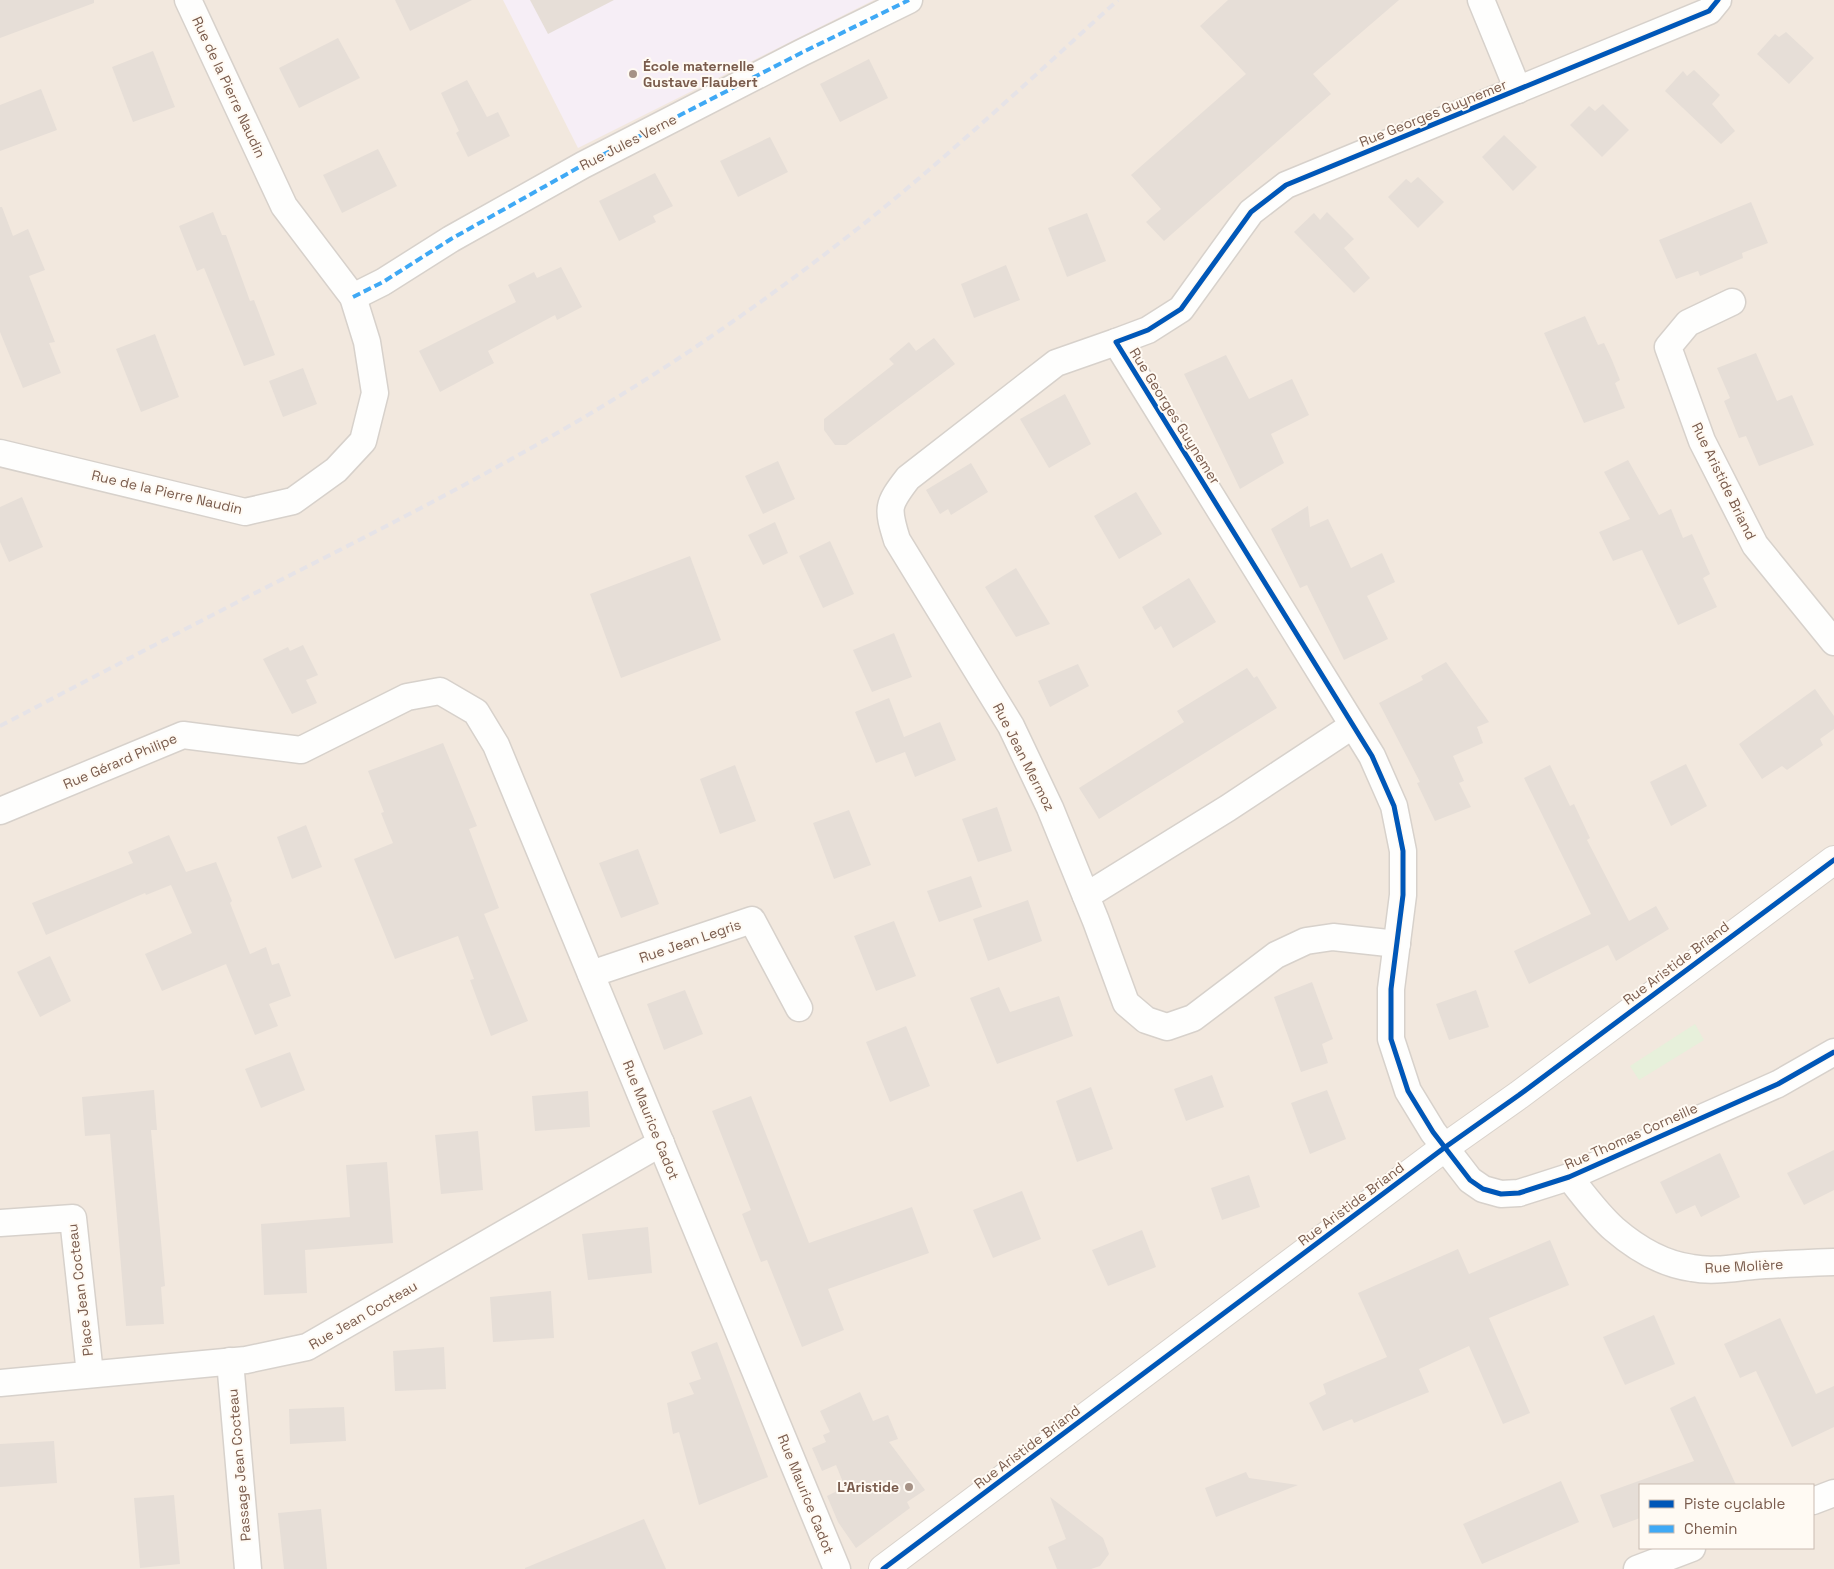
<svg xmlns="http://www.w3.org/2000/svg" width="1834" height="1569" font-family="'Space Grotesk',sans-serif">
<rect width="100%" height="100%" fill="#f9f5f0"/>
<!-- residential -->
<path fill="#f2e8de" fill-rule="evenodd" d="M0,0H1834V1569H0ZM1640,1485H1813V1548H1640Z"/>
<!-- education -->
<polygon fill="#f6eef6" points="503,0 874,0 578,148"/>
<!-- green -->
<polygon fill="#e7f0db" points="1695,1024 1704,1040 1639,1080 1630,1066"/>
<!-- building -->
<g fill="#e6ded7">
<polygon points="0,0 94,0 94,3 0,38"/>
<polygon points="395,0 472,0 410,31"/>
<polygon points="530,0 614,0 548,34"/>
<polygon points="1228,0 1399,0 1313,74 1331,94 1164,241 1146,222 1161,209 1131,175 1246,74 1200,26"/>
<polygon points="1786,32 1814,58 1789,84 1757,54 1775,34 1779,37"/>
<polygon points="338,38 360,78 299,108 279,68"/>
<polygon points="153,51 175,107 133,122 112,67"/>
<polygon points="869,59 888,98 840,122 820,84"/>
<polygon points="1694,70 1720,95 1712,104 1735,131 1721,144 1665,91 1683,71 1687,76"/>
<polygon points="467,80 487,117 498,112 510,136 468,157 456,133 459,131 441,93"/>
<polygon points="41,89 57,130 0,151 0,105"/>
<polygon points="1603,104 1629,130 1602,157 1570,125 1589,106 1595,111"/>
<polygon points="1504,135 1537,167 1513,191 1482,157"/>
<polygon points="770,137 788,172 738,197 720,161"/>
<polygon points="378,149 397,186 342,213 323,175"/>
<polygon points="655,173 673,206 653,216 656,222 619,241 599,201"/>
<polygon points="1418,177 1444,202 1418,228 1388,197 1406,179 1411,183"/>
<polygon points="1751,202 1768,243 1742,253 1743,258 1700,276 1698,271 1676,279 1659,240"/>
<polygon points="0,207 2,207 13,236 28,229 45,270 29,276 55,342 49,343 61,373 23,388 0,332"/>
<polygon points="213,212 222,235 226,235 250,301 254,300 275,355 244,366 204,268 197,271 179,226"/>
<polygon points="1327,212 1354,239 1344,248 1370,278 1354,293 1294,232 1314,213 1320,220"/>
<polygon points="1087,213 1106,261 1067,277 1048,228"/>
<polygon points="1006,265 1020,300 974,318 961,284"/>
<polygon points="561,267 582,307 557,320 555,315 488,351 494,363 440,392 419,351 516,302 508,285 534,272 537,278"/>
<polygon points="1585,316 1598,345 1604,343 1612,360 1620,380 1615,383 1625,408 1584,423 1544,333"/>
<polygon points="155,334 179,397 141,412 116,349"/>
<polygon points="934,338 955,364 846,445 835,445 824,430 824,419 894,364 889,359 909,342 916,351"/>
<polygon points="1756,353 1777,401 1792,395 1814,445 1759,466 1746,436 1739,438 1724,401 1730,398 1717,368"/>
<polygon points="1226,355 1249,399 1292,379 1309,415 1271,434 1284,463 1240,489 1184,374"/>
<polygon points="303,368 317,404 283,417 269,381"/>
<polygon points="1065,394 1091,444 1049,468 1020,419"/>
<polygon points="1628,460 1659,515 1671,509 1683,538 1692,534 1710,574 1703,578 1717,607 1678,625 1642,550 1613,561 1599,532 1630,519 1604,472"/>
<polygon points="778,461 795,499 763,514 745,476"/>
<polygon points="971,463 988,492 951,515 948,509 940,514 926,490"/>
<polygon points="1136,492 1162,534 1119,559 1094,516"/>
<polygon points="22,497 43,547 9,562 0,542 0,507"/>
<polygon points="1308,506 1310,527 1328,519 1351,568 1382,553 1395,582 1367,596 1388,639 1344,660 1307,585 1300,588 1271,529"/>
<polygon points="775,522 788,553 763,565 748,535"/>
<polygon points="830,541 854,594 823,608 799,556"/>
<polygon points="690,556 721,640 621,678 590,594"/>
<polygon points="1016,568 1050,624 1016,637 985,587"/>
<polygon points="1189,578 1216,622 1173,648 1161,626 1155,630 1142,607"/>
<polygon points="894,633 912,677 872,692 853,650"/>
<polygon points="303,645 318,675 306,680 317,703 292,714 263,659 288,647 290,651"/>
<polygon points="1446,662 1489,722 1477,727 1483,743 1453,756 1464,781 1459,783 1471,807 1435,821 1417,783 1420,782 1379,703 1423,680 1421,676"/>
<polygon points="1078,664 1089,686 1050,707 1038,681"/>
<polygon points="1247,668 1254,678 1257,676 1277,708 1099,819 1079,788 1184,722 1177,711"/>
<polygon points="1815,689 1834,716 1834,729 1820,739 1823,745 1787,770 1782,766 1762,779 1739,744"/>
<polygon points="889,698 904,737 940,722 956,760 915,777 905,752 876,763 855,712"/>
<polygon points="443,743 477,826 469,829 499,908 484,914 528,1021 491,1036 470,980 474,979 458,936 395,959 354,859 393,843 381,813 384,812 368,771"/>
<polygon points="1686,764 1707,806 1671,826 1650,782"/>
<polygon points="735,765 756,821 720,834 700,779"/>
<polygon points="1550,765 1570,806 1574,804 1590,838 1587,840 1629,921 1656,906 1669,929 1616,961 1608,945 1529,984 1514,951 1591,914 1524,778"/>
<polygon points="997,807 1012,851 978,862 962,819"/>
<polygon points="849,810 871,865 834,879 813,823"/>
<polygon points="306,825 322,867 292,879 277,837"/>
<polygon points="169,835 186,872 216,862 232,901 230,903 250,954 266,947 272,965 279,963 291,996 269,1004 278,1026 255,1035 226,964 162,991 145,954 192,933 171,885 146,895 145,893 46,935 32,903 133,863 128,852"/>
<polygon points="638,849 659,904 621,918 599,863"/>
<polygon points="971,876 982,907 939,922 927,891"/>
<polygon points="1028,900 1042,941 988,961 973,919"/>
<polygon points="894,921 916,976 876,991 854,936"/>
<polygon points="50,956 71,1001 40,1017 17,972"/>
<polygon points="1312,982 1333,1039 1322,1044 1328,1063 1301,1072 1274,997"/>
<polygon points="999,987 1010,1012 1059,996 1073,1036 997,1064 970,998"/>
<polygon points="685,990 703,1034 664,1050 647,1004"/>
<polygon points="1476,990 1489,1027 1449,1040 1436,1004"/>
<polygon points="906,1026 930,1086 890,1102 866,1042"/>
<polygon points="290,1052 305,1090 261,1108 245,1069"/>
<polygon points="1212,1075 1224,1107 1186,1121 1174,1089"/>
<polygon points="1091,1087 1113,1149 1077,1162 1056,1101"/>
<polygon points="154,1090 157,1130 151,1130 165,1286 161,1287 164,1324 126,1326 110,1134 85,1136 82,1097"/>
<polygon points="1327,1090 1346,1139 1310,1154 1291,1103"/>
<polygon points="588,1091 590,1127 535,1131 532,1096"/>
<polygon points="751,1096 809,1243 912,1207 929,1253 828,1289 844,1330 802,1347 767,1260 761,1262 742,1214 751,1210 712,1111"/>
<polygon points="478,1131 483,1190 441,1194 435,1135"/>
<polygon points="1834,1150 1834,1190 1804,1205 1787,1173"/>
<polygon points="1720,1153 1740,1197 1701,1217 1695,1205 1676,1214 1660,1182"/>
<polygon points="387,1162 393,1243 305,1250 307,1293 264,1295 261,1224 350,1217 346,1165"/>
<polygon points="1249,1175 1260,1207 1222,1220 1211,1188"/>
<polygon points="1022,1191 1041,1239 993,1258 973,1210"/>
<polygon points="648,1227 652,1273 588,1280 582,1234"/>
<polygon points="1142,1230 1156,1267 1108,1286 1092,1250"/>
<polygon points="1550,1240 1569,1285 1489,1318 1530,1413 1503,1424 1469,1346 1419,1369 1429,1392 1354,1423 1352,1419 1323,1431 1309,1403 1326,1394 1323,1384 1387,1357 1358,1293 1458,1249 1469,1274"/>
<polygon points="551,1291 554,1338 493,1342 490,1297"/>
<polygon points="1654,1315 1675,1364 1625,1385 1603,1337"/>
<polygon points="1780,1318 1816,1394 1834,1386 1834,1427 1792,1447 1756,1371 1740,1378 1724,1344"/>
<polygon points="717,1342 768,1477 699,1505 679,1432 673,1434 667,1403 694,1394 689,1383 701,1379 691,1352"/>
<polygon points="444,1347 446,1389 395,1391 393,1351"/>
<polygon points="860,1392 873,1421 888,1415 898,1439 889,1442 925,1490 907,1502 910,1508 856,1548 838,1522 827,1496 845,1487 836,1465 822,1471 812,1448 826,1442 823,1435 830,1432 820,1411"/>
<polygon points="1695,1396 1736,1485 1640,1485 1640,1518 1613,1528 1600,1495 1694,1461 1670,1408"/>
<polygon points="344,1407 346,1441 290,1444 289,1409"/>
<polygon points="54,1441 57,1483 0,1487 0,1444"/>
<polygon points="1246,1472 1249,1478 1298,1485 1216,1517 1205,1488"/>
<polygon points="1561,1481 1579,1522 1482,1564 1463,1524"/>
<polygon points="174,1495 180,1564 140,1568 134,1498"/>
<polygon points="1050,1497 1103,1538 1109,1554 1100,1566 1091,1569 1057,1569 1048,1547 1066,1539"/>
<polygon points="321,1509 327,1569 284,1569 278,1513"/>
<polygon points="644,1519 666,1569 525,1569 525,1568"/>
</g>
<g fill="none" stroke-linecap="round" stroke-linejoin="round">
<!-- street casing -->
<g stroke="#d7d1cb" stroke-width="29">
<g id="street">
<polyline points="1481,0 1518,90"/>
<polyline points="1718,0 1709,11 1286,185 1251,212 1181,309 1148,330 1116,342 1372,756 1394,806 1403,851 1403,895 1391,989 1391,1039 1408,1091 1433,1132 1470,1180 1483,1189 1501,1194 1519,1193 1569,1177 1778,1084 1834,1052"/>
<polyline points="353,297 383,282 451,239 583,165 801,53 909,0"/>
<polyline points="1732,302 1688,323 1668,347 1702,441 1755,545 1834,642"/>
<path d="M1116,342L1056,363L908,478C887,505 887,508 897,540L1011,726L1050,808L1096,921L1126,1003L1146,1020L1167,1027L1193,1018L1276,955L1306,941L1333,937L1397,944"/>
<polyline points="0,453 245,512 293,501 336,470 363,441 375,393 367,342 353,297 284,206 188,0"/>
<polyline points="0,811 183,735 301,750 407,697 440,691 476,712 496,745 837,1569"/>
<polyline points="1086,896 1228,808 1352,726"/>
<polyline points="591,974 752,920 799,1008"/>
<path d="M1569,1177C1583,1194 1597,1214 1614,1229C1636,1248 1663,1264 1692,1268C1712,1272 1733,1268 1753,1266C1780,1264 1807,1263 1834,1262"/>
<polyline points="0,1223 73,1218 90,1374"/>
<polyline points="230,1361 248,1569"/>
<polyline points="0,1383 246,1360 307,1347 661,1143"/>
<polyline points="1813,1501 1834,1493"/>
<polyline points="1637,1569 1692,1548"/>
</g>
</g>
<!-- secondary casing -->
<g stroke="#d9d2cb" stroke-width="30">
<polyline id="secondary" points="883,1569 1444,1148 1519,1095 1834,860"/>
</g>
<!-- street -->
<use href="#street" stroke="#fefefd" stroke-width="26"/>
<!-- secondary -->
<use href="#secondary" stroke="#fefefd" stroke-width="28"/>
<!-- rail -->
<path stroke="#e6e3e7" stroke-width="4" stroke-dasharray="8 5" stroke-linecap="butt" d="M0,726C88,680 175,634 263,589C413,513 563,437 703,342C768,298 831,251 892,201C969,137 1043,68 1118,0"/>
<!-- quiet -->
<polyline stroke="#3fa9f5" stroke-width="4" stroke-dasharray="8 4" stroke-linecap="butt" points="353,297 383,282 451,239 583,165 801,53 909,0"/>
<!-- cycleway casing -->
<g stroke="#fffaf3" stroke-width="8">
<g id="cycleway">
<polyline points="1718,0 1709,11 1286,185 1251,212 1181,309 1148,330 1116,342 1372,756 1394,806 1403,851 1403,895 1391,989 1391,1039 1408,1091 1433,1132 1470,1180 1483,1189 1501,1194 1519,1193 1569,1177 1778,1084 1834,1052"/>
<polyline points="883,1569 1444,1148 1519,1095 1834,860"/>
</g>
</g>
<!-- cycleway -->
<use href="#cycleway" stroke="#0057b8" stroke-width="5"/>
</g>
<!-- markers -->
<g fill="#a69286" stroke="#fffaf3" stroke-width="2">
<circle cx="633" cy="74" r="5"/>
<circle cx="909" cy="1487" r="5"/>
</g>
<g text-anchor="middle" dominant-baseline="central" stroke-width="4" stroke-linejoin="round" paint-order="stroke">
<!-- poi labels -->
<g font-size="14" font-weight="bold" fill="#7a5c4d" stroke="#fffaf3" text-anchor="start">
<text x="643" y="66">École maternelle<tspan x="643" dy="16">Gustave Flaubert</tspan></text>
<text x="899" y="1487" text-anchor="end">L'Aristide</text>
</g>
<!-- street labels -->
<g font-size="14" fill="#7a5c4d" stroke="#fffaf3">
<text transform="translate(229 87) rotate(65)">Rue de la Pierre Naudin</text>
<text transform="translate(1433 113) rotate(-22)">Rue Georges Guynemer</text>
<text transform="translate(628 142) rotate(-27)">Rue Jules Verne</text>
<text transform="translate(1175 416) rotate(58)">Rue Georges Guynemer</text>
<text transform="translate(1724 481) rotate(64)">Rue Aristide Briand</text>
<text transform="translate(167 492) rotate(13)">Rue de la Pierre Naudin</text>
<text transform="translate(1024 757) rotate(63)">Rue Jean Mermoz</text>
<text transform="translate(120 761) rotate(-23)">Rue Gérard Philipe</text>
<text transform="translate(690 941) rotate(-19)">Rue Jean Legris</text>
<text transform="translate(1676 963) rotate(-37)">Rue Aristide Briand</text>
<text transform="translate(651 1120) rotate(68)">Rue Maurice Cadot</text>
<text transform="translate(1631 1136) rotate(-24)">Rue Thomas Corneille</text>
<text transform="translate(1351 1204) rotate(-37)">Rue Aristide Briand</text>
<text transform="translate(1744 1266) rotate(-3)">Rue Molière</text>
<text transform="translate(80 1290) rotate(-97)">Place Jean Cocteau</text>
<text transform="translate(363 1315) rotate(-30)">Rue Jean Cocteau</text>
<text transform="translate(1027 1447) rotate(-37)">Rue Aristide Briand</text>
<text transform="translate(239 1465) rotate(-95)">Passage Jean Cocteau</text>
<text transform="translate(806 1494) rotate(68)">Rue Maurice Cadot</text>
</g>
</g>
<!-- legend -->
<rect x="1639" y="1484" width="175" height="65" fill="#fffaf3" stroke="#cabbb1"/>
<rect x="1649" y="1500" width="25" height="8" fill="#0057b8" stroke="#cabbb1"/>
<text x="1684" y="1509" font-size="15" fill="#7a5c4d">Piste cyclable</text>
<rect x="1649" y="1525" width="25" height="8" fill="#3fa9f5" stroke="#cabbb1"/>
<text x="1684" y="1534" font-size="15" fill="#7a5c4d">Chemin</text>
</svg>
